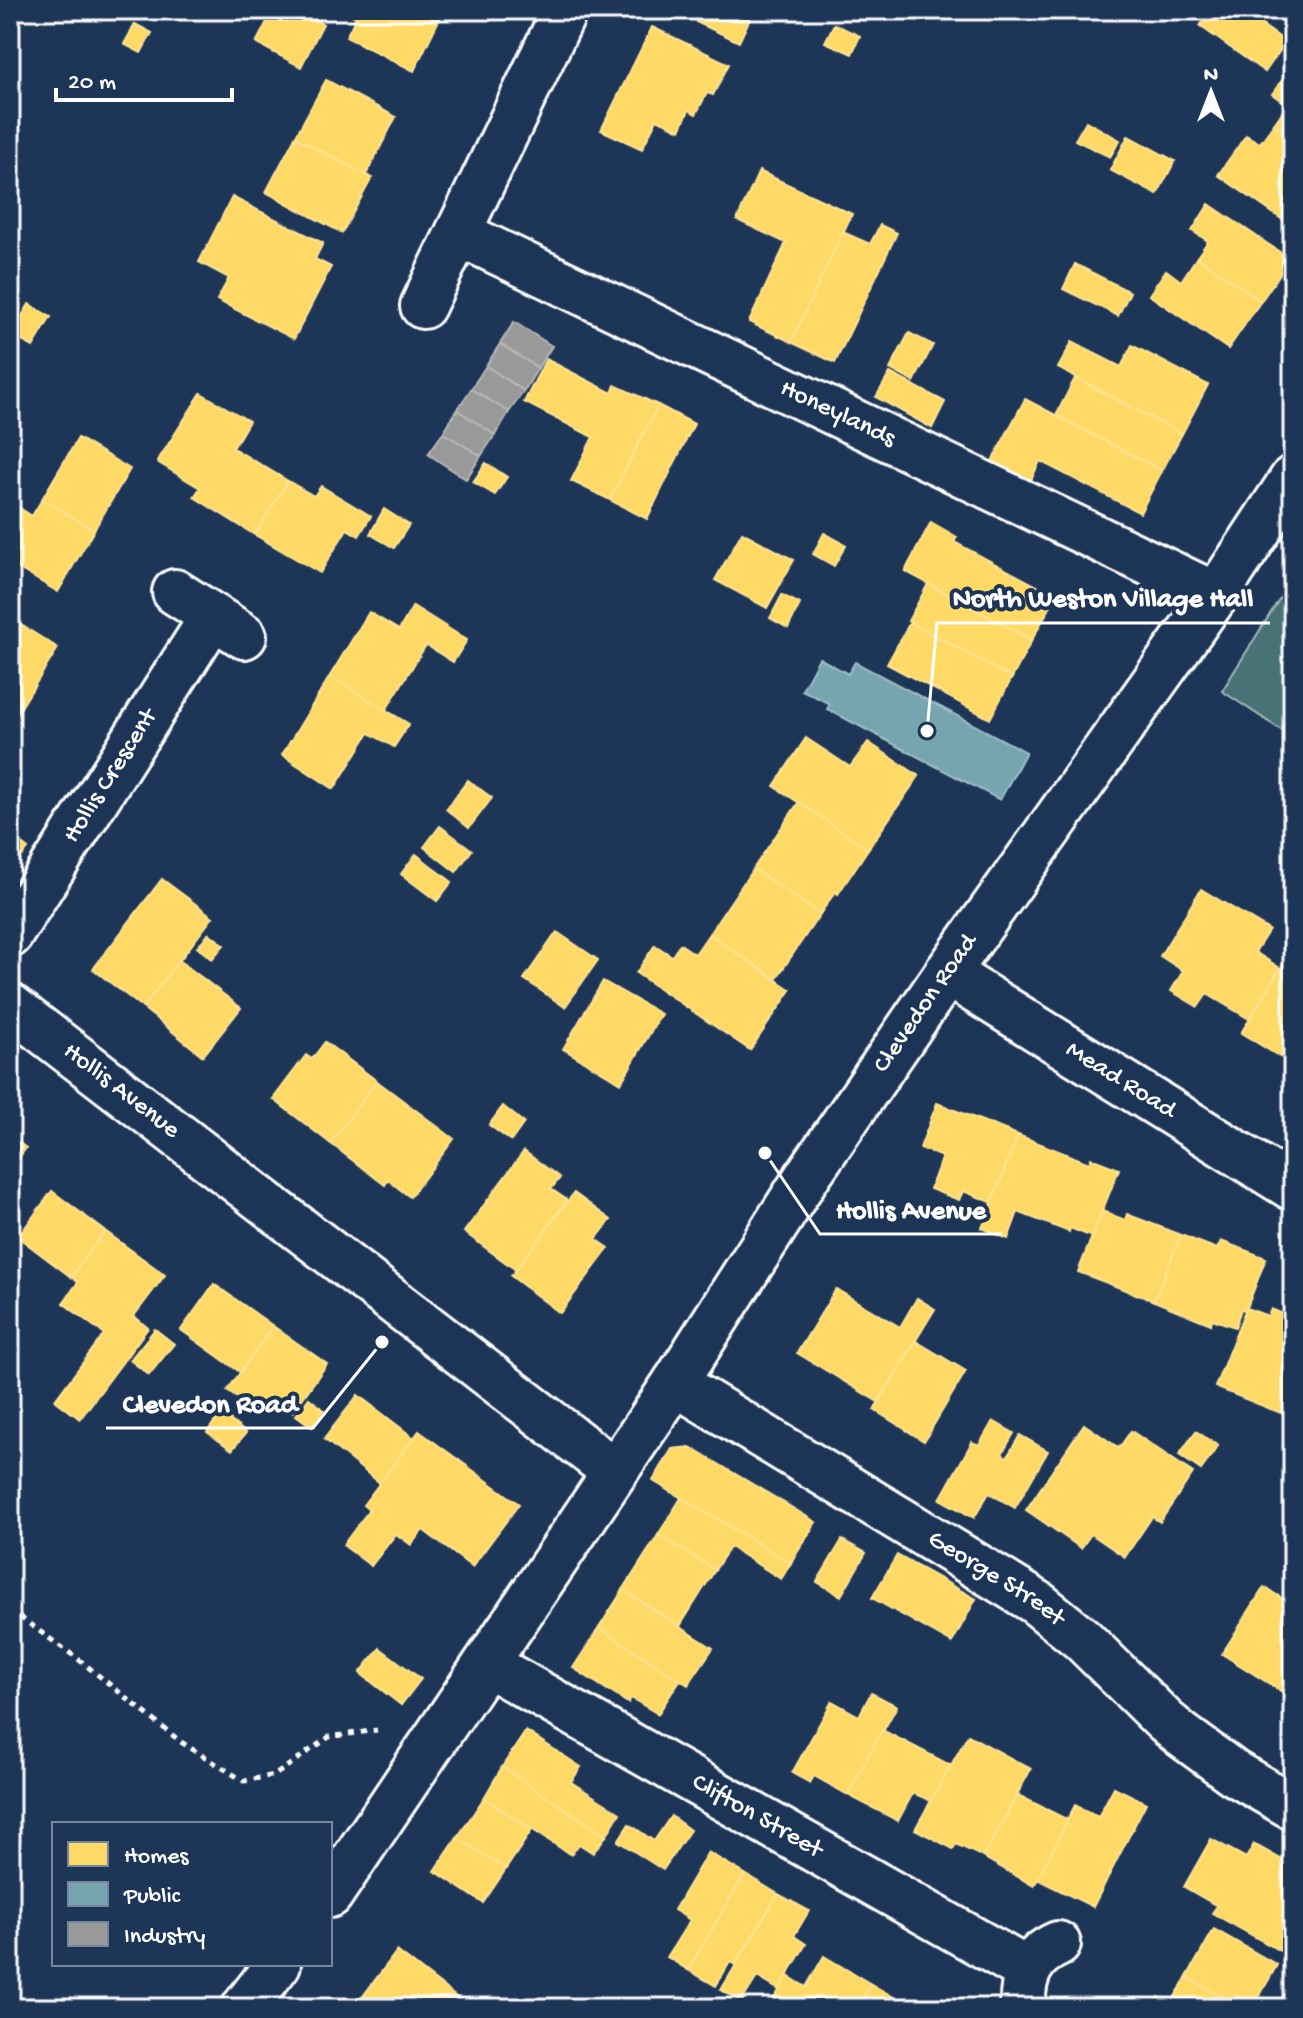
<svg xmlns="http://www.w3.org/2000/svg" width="1303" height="2018" font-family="'Gochi Hand',sans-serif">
<rect width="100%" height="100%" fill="#1d3557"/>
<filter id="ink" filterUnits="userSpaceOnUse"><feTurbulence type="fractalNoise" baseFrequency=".0125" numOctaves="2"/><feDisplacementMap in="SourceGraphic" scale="16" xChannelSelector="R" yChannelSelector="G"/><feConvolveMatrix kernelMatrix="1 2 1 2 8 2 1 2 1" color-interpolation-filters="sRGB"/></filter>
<g filter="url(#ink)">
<!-- green -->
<polygon fill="#4a7276" stroke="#a4b8ba" stroke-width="2" points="1293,577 1293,738 1222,691"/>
<!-- homes -->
<g fill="#ffd966" stroke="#ffe494" stroke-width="2">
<polygon points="273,10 297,10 323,24 301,67 256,43"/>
<polygon points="343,10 434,10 442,14 414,71 346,37 356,17"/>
<polygon points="699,10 754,10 739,42 696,22 701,11"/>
<polygon points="1211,10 1241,10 1286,42 1265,72 1200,26"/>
<polygon points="135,24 152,33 141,53 124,44"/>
<polygon points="834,24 860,36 852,54 825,42"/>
<polygon points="652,27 729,64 713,95 707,93 696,114 689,110 680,130 657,119 642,149 601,130"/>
<polygon points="1293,65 1293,138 1274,124 1287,105 1272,94"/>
<polygon points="326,80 396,117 366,175 295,137"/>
<polygon points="1086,121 1120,140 1110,157 1075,140"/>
<polygon points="1274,124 1293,138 1293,227 1218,175 1246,135 1260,143"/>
<polygon points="1128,136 1175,161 1157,195 1110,170"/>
<polygon points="295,137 372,178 342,233 266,192"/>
<polygon points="759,171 852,214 791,342 749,322 786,243 737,220"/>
<polygon points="232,197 323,243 315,259 331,267 294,339 217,300 229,278 199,262"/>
<polygon points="1209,204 1290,259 1261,301 1197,257 1208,241 1192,231"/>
<polygon points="880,225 897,233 835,363 791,342 843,232 870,244"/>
<polygon points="1197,257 1261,301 1228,349 1149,295 1166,270 1181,281"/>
<polygon points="1075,264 1130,292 1118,316 1063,289"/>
<polygon points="29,304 51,317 33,347 11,335"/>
<polygon points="909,333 933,345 914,382 890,369"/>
<polygon points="1072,342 1121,367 1132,345 1208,385 1182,434 1058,368"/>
<polygon points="546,359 612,393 615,385 658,405 610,500 571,481 593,437 524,402"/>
<polygon points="890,373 945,402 932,428 876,397"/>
<polygon points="1075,378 1182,434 1162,471 1056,415"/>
<polygon points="201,393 249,421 233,448 288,481 255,535 194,497 200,488 157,462"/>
<polygon points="1025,399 1162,471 1140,513 1040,461 1030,482 992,461"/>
<polygon points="658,405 694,424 647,519 610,500"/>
<polygon points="78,438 130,469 94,530 42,499"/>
<polygon points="486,463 507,477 495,495 473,482"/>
<polygon points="288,481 314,496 321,486 371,516 359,536 347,529 320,573 255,535"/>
<polygon points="42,499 94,530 58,592 14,566 10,573 10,522 18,507 32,516"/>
<polygon points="384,509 409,525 394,548 370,534"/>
<polygon points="931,522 957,537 954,542 1056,596 1032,640 905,571"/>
<polygon points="742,532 794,560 767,608 715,580"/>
<polygon points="824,533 846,545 834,566 813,554"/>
<polygon points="928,584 1032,640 1012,678 908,621"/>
<polygon points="782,595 800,604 788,628 770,618"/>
<polygon points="413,606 467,640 453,662 426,645 386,710 330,676 369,612 399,630"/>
<polygon points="10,618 58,648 13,720 10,718"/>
<polygon points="910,622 1012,678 990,719 887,664"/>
<polygon points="330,676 409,724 394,747 369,733 334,789 282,755"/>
<polygon points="806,738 850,767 868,742 919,776 868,849 774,786"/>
<polygon points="468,780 492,798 469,828 446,809"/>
<polygon points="799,802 868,849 838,894 835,892 820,914 753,869"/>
<polygon points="440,826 472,850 456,872 424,847"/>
<polygon points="10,835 28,849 10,872"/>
<polygon points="416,854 452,882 437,901 401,874"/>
<polygon points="753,869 820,914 776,979 709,934"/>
<polygon points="162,879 213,917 143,1008 93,969"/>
<polygon points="1201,889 1269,930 1255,952 1280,968 1249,1019 1207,994 1198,1007 1171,991 1183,971 1160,956"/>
<polygon points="557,932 598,960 565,1007 524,979"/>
<polygon points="209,933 224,945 212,959 197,947"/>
<polygon points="709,934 791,990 750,1050 636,973 655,945 672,956 680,944 695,954"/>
<polygon points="1290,953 1293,955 1293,1065 1241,1033"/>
<polygon points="179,960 241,1008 203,1056 143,1008"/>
<polygon points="603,981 661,1014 621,1083 563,1049"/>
<polygon points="325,1042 377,1081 330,1143 273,1099 306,1055 312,1059"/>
<polygon points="377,1081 454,1139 410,1197 388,1180 385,1185 330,1143"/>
<polygon points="937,1103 1018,1135 991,1202 963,1191 959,1200 930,1189 942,1157 920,1148"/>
<polygon points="503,1106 524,1123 511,1141 489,1125"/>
<polygon points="1018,1135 1089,1163 1091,1158 1119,1169 1092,1237 1070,1228 1069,1232 1018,1212 1008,1239 982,1228"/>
<polygon points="10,1136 26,1148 10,1170"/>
<polygon points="524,1151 560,1178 551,1189 567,1200 516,1270 464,1232"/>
<polygon points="52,1191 105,1231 71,1277 18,1237"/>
<polygon points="574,1193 611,1220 596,1239 609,1248 560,1313 511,1276"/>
<polygon points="1102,1211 1125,1220 1127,1214 1181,1235 1154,1301 1078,1272"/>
<polygon points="105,1231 165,1275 134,1316 148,1328 80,1419 55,1400 104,1334 63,1303 78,1282 71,1277"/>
<polygon points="1181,1235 1217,1249 1221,1241 1266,1258 1246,1310 1241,1309 1235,1327 1212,1319 1211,1324 1154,1301"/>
<polygon points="214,1284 273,1326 240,1372 181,1330"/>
<polygon points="836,1289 900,1327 917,1298 935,1309 878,1402 797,1353"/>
<polygon points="1246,1308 1268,1316 1271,1309 1293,1318 1293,1412 1291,1417 1215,1387"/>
<polygon points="273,1326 327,1364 293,1412 269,1396 258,1412 227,1391"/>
<polygon points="155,1329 174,1344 149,1375 130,1360"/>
<polygon points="916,1341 966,1371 924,1441 874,1410"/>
<polygon points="358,1395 414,1438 380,1483 324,1439"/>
<polygon points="309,1398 324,1410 312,1427 296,1415"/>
<polygon points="221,1413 246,1433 232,1450 207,1432"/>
<polygon points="993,1421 1014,1433 1002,1454 1007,1457 1020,1435 1048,1451 1015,1508 989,1493 974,1518 940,1499 972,1442 979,1445"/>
<polygon points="1084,1424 1119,1448 1131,1431 1193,1473 1160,1522 1152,1517 1125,1557 1091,1534 1081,1548 1026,1510"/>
<polygon points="419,1431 519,1504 472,1567 423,1530 411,1545 396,1534 371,1566 343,1545 369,1510 363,1505"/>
<polygon points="1196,1431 1218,1446 1201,1470 1179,1455"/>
<polygon points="690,1447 816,1522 791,1563 653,1481 672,1449"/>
<polygon points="681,1498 791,1563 781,1579 730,1547 715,1570 658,1535"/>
<polygon points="658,1535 715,1570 680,1626 623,1590"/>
<polygon points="842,1540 866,1553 841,1596 817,1582"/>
<polygon points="897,1555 976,1599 952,1643 872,1598"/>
<polygon points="1264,1587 1293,1605 1293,1678 1284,1693 1222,1654"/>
<polygon points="623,1590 713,1648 688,1685 599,1628"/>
<polygon points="599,1628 680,1680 658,1714 631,1698 628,1703 573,1668"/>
<polygon points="380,1648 421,1679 401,1705 360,1673"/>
<polygon points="1293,1678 1293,1698 1284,1693"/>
<polygon points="871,1693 897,1706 848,1795 814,1776 810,1783 792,1773 832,1701 859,1716"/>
<polygon points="882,1730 950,1765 931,1801 913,1793 898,1821 848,1795"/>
<polygon points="526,1731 581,1767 571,1782 620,1813 606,1836 502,1767"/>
<polygon points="968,1735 1031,1769 983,1857 956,1844 953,1849 915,1829"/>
<polygon points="502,1767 606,1836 593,1853 579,1844 571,1855 484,1798"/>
<polygon points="1114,1787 1146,1803 1093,1907 1037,1879 1075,1805 1098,1817"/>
<polygon points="1018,1795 1068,1820 1034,1886 983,1857"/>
<polygon points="484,1798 532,1830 506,1869 457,1838"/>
<polygon points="671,1816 690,1830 663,1870 618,1841 629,1824 654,1841"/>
<polygon points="457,1838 506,1869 483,1903 435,1871"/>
<polygon points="1211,1839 1246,1858 1254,1844 1293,1866 1293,1929 1280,1951 1212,1913 1217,1906 1184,1887"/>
<polygon points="708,1852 745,1874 688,1970 667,1957 690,1920 674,1910"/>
<polygon points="745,1874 778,1894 735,1965 730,1962 716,1986 688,1970"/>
<polygon points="778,1894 809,1911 794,1936 806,1944 779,1990 757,1977 742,2001 721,1990"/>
<polygon points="1214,1929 1277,1965 1253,2008 1241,2008 1187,1977"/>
<polygon points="397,1951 469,2007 354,2008"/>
<polygon points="824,1956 871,1984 856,2008 774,2008 770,2005 788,1976 806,1987"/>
<polygon points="1187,1977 1241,2008 1153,2008 1159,1997 1171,2003"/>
<polygon points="871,1984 913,2008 856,2008"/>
</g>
<!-- public -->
<polygon fill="#76a5af" stroke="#9fc0c7" stroke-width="2" points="819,658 848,674 855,662 1026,752 1000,800 827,709 830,704 802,690"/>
<!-- industry -->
<g fill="#999" stroke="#b8b8b8" stroke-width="2">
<polygon points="514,322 552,346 538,368 500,344"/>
<polygon points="500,344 538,368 524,391 486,366"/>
<polygon points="486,366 524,391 509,412 471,389"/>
<polygon points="471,389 509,412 495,435 457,410"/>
<polygon points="457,410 495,435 481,456 443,433"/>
<polygon points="443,433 481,456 466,479 428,454"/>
</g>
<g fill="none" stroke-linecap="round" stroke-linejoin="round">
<!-- street casing -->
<g stroke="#fff" stroke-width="50">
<g id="street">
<path id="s1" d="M565,10L458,233L1216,595"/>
<polyline points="423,306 458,233"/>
<polyline points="175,592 244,636"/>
<path id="s2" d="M10,935L213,616"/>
<path id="s3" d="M947,973L1293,1188"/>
<path id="s4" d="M10,1006L614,1471"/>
<path id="s5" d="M675,1383L1036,1602L1082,1639L1165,1721L1182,1735L1234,1773L1293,1807"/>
<path id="s6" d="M487,1664L1027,1970"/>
<path d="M1023,2006C1022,1977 1030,1956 1058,1944"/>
</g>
</g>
<!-- secondary casing -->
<g stroke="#fff" stroke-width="50">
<g id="secondary">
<path id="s7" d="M330,1895L675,1383L806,1178L947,973L1216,595L1293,478"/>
<polyline points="244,2008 278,1964"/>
</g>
</g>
<!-- path -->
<polyline stroke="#fff" stroke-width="5" stroke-dasharray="6 6" stroke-linecap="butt" points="10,1610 77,1658 181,1742 244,1781 275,1775 329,1737 377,1730"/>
<!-- street -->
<use href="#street" stroke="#1d3557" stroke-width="44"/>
<!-- secondary -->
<use href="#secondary" stroke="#1d3557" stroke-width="44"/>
</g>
</g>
<g text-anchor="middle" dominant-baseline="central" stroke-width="8" stroke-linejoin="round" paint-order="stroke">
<!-- street labels -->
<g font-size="26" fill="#fff" stroke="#1d3557">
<text stroke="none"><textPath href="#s1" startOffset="668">Honeylands</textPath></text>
<text stroke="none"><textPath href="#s2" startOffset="188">Hollis Crescent</textPath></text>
<text stroke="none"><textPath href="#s7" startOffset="1072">Clevedon Road</textPath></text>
<text stroke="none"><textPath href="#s3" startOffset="204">Mead Road</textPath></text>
<text stroke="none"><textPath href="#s4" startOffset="140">Hollis Avenue</textPath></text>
<text stroke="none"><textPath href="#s5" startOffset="376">George Street</textPath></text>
<text stroke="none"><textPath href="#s6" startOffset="310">Clifton Street</textPath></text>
</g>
</g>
<!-- callouts -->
<path fill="none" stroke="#fff" stroke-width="3" d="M927 731L937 623H1270M765 1153L820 1234H1002M382 1342L313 1428H106"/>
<g fill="#fff" stroke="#1d3557" stroke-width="3">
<circle cx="927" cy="731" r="8"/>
<circle cx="765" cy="1153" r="8"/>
<circle cx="382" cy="1342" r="8"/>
</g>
<g font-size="28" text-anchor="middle" font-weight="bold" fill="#fff" stroke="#1d3557" stroke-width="8" stroke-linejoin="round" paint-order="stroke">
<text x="1103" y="606">North Weston Village Hall</text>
<text x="911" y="1218">Hollis Avenue</text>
<text x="210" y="1412">Clevedon Road</text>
</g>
<!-- margin -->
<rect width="1303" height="2018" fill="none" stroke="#1d3557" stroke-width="40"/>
<rect x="20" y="20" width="1263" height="1978" fill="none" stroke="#fff" stroke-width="3" filter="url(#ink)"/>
<!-- legend -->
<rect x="52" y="1822" width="280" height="144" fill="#1d3557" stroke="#77869a" stroke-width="2"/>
<rect x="68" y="1842" width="40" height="24" fill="#ffd966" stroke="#77869a" stroke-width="2"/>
<text x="124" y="1862" font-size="24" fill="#ffffff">Homes</text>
<rect x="68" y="1882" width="40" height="24" fill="#76a5af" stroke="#77869a" stroke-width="2"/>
<text x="124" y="1902" font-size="24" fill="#ffffff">Public</text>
<rect x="68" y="1922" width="40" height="24" fill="#999999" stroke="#77869a" stroke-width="2"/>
<text x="124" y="1942" font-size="24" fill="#ffffff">Industry</text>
<!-- north arrow -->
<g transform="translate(1211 92)" stroke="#1d3557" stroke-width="6" paint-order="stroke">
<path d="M0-6L14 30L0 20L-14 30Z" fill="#ffffff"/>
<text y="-12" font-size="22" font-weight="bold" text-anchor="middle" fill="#ffffff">N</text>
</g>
<!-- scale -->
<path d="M56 88v12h176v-12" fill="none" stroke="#ffffff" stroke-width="4"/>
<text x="68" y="88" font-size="24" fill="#ffffff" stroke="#1d3557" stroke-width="6" paint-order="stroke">20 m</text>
</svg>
